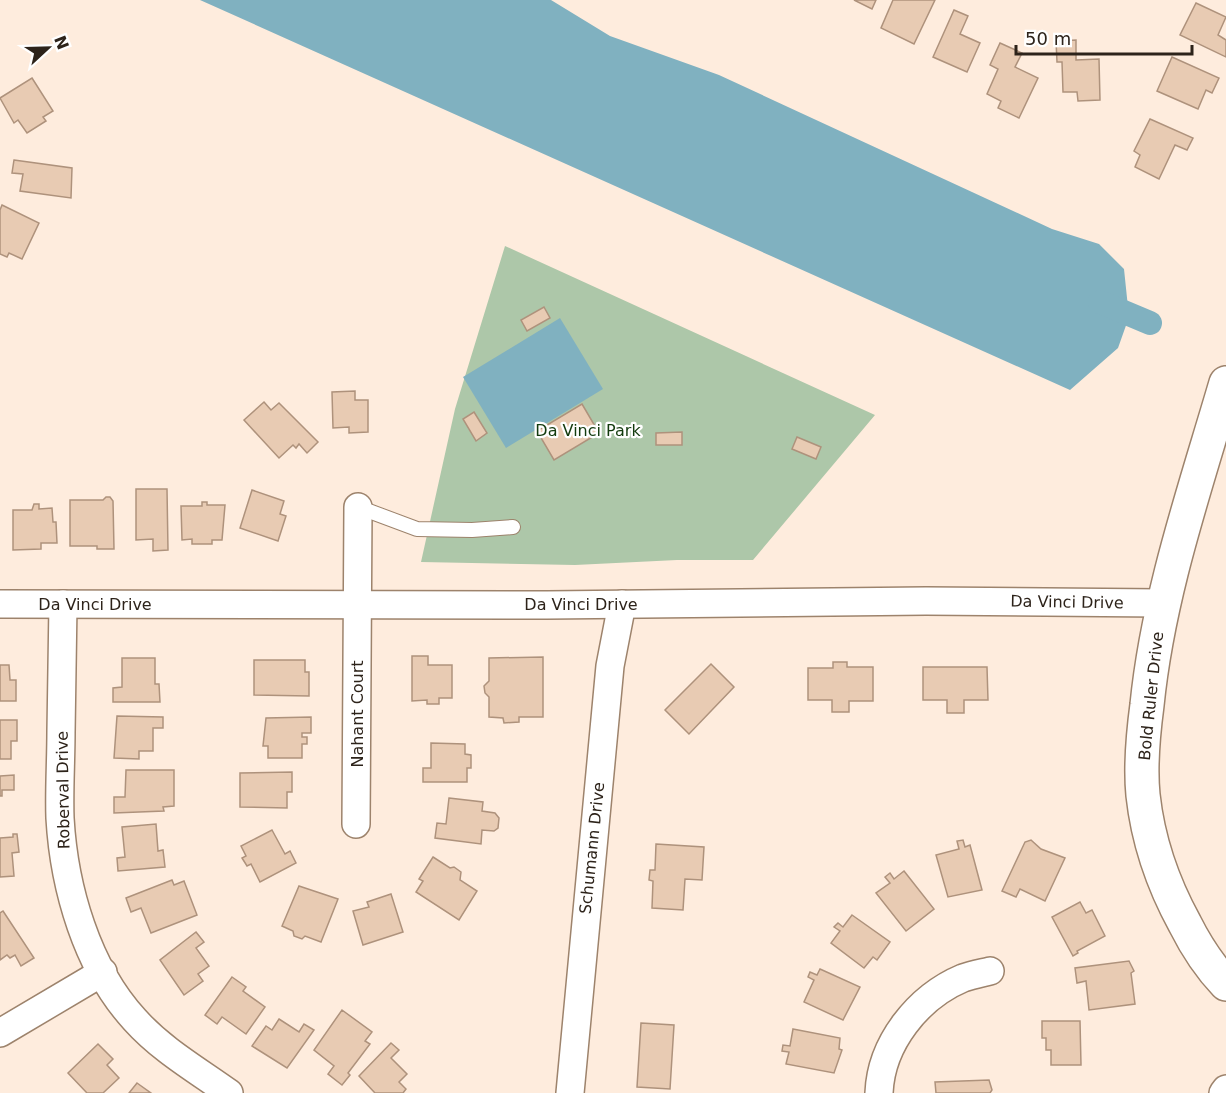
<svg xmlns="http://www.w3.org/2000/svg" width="1226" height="1093" font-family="'DejaVu Sans',sans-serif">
<rect width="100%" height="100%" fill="#feecdd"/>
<!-- green -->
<polygon fill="#adc7a9" points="505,246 875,415 753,560 677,560 575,565 421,562 455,409"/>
<!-- water -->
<g fill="#80b1c0">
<polygon points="200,0 551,0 610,36 719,75 1052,229 1099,244 1124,269 1129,317 1118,348 1070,390"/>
<polygon points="560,318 603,389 506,448 463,377"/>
</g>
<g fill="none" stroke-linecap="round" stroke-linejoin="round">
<!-- canal -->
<polyline stroke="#80b1c0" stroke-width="24" points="1100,302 1150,323"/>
</g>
<!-- building -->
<g fill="#e8cbb3" stroke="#ae927c" stroke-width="1.5">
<polygon points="854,0 876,0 872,9"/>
<polygon points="893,0 935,0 914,44 881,28"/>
<polygon points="1196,3 1226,17 1218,35 1226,40 1226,57 1180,35"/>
<polygon points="954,10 968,16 960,34 980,43 967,72 933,57"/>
<polygon points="1076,40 1076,60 1099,59 1100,100 1078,101 1077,92 1063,92 1062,62 1057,62 1056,41"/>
<polygon points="1000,43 1022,53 1015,67 1038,78 1019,118 998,108 1001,101 987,94 998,69 990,65"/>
<polygon points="1172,57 1219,78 1212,93 1206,90 1198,109 1157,91"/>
<polygon points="32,78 53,111 43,117 46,121 27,133 18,120 14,123 0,98"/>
<polygon points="1150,119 1193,138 1187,150 1175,145 1159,179 1135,167 1140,155 1134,151"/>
<polygon points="14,160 72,168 71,198 20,191 23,174 12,173"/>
<polygon points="2,205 39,223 22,259 9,253 7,257 0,254 0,210"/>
<polygon points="544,307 550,318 527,331 521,320"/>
<polygon points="355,391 355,400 368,400 368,432 349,433 349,427 333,428 332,392"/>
<polygon points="264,402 271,410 279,403 318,442 307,453 299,444 296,448 293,445 279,458 244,420"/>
<polygon points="582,404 599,433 554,460 537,431"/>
<polygon points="474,412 487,433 476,441 463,419"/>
<polygon points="682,432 682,445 656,445 656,433"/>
<polygon points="797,437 821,447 816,459 792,449"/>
<polygon points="136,489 167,489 168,550 153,551 153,539 136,540"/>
<polygon points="252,490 284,501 280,514 286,516 278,541 240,528"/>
<polygon points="106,497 110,497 113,501 114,549 97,549 97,546 70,546 70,500 103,500"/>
<polygon points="202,502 207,502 207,505 225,505 222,540 212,540 212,544 192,544 192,539 182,540 181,506 202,506"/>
<polygon points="34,504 39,504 39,509 52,508 53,522 56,522 57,543 41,543 41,549 13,550 13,510 32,510"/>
<polygon points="412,656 428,656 428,665 452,665 452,698 439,698 439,704 427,704 427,700 412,701"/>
<polygon points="543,657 543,717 519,717 519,722 504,723 503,718 489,717 489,697 485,693 484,686 489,681 489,658"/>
<polygon points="122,658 155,658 155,684 159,684 160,702 113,702 113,688 122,687"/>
<polygon points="254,660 305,660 305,672 309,672 309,696 254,695"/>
<polygon points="833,662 847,662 847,667 873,667 873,701 849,701 849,712 832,712 832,700 808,700 808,668 833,668"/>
<polygon points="711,664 734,687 689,734 665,710"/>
<polygon points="0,665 9,665 10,680 16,680 16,701 0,701"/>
<polygon points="923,667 987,667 988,700 964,700 964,713 947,713 947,700 923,700"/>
<polygon points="117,716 163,717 163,728 153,728 153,751 139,751 139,759 114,758"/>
<polygon points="311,717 311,733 302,733 302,737 307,737 307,744 302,744 302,758 268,758 268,746 263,746 266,718"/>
<polygon points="0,720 17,720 17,741 11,741 11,759 0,759"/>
<polygon points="431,743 465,744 465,754 471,755 471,768 467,768 467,782 423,782 423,768 431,768"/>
<polygon points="126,770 174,770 174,806 163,807 164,811 114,813 114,797 125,797"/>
<polygon points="292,772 292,792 287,792 287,808 240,807 240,773"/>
<polygon points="14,775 14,790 2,790 2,796 0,796 0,776"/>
<polygon points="449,798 483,802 482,811 495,813 499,818 498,828 494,831 482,830 481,844 435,838 437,823 446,824"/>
<polygon points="156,824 158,851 163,850 165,867 118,871 117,858 125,857 122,827"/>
<polygon points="272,830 285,854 290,851 296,863 260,882 251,864 247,866 242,858 246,856 241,846"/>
<polygon points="13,834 17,834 19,852 12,853 14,876 0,877 0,838 13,837"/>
<polygon points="963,840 965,847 970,845 982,890 948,897 936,855 959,849 957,841"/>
<polygon points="1031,840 1041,849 1065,858 1045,901 1020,889 1016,897 1002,891 1025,842"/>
<polygon points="656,844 704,847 702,880 685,879 683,910 652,908 653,881 649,880 650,870 655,870"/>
<polygon points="433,857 450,868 454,867 461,872 460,880 477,891 459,920 416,892 423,881 419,879"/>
<polygon points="904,871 934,909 906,931 876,893 890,883 885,877 890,873 894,879"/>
<polygon points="172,880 174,885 184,881 197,915 151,933 141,908 131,912 126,898"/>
<polygon points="299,886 338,899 321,942 305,936 302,939 294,936 293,931 282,926"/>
<polygon points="391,894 403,932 363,945 353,911 369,907 367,902"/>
<polygon points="1080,902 1086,913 1092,910 1105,936 1077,951 1078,953 1073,956 1052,917"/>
<polygon points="3,911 34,958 21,966 15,955 10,958 7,955 0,960 0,913"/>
<polygon points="852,915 890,942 877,960 873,957 864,968 831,943 840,931 834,927 838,923 843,927"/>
<polygon points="196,932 204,942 196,948 209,966 198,974 203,981 184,995 160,960"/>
<polygon points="1129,961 1134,971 1131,973 1135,1004 1089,1010 1086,981 1077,983 1075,968"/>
<polygon points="820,969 860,987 843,1020 804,1002 814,980 808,977 810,972 817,975"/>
<polygon points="232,977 246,987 243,991 265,1007 246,1034 222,1017 217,1024 205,1015"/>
<polygon points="342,1010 372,1032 365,1041 370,1044 348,1073 350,1075 342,1085 328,1074 334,1066 314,1050"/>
<polygon points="279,1019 299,1032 304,1024 314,1030 287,1068 252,1046 266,1026 272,1030"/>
<polygon points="1042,1021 1080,1021 1081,1065 1051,1065 1051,1050 1046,1050 1046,1038 1042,1038"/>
<polygon points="641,1023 674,1025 670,1089 637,1087"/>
<polygon points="793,1029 840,1038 839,1049 842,1050 834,1073 786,1064 789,1052 782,1051 783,1045 790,1046"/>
<polygon points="391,1043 399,1050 391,1058 407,1074 399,1082 406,1089 403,1093 375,1093 359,1076"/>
<polygon points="98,1044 113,1059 107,1065 119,1078 103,1093 87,1093 68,1073"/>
<polygon points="989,1080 992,1090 990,1093 936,1093 935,1082"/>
<polygon points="137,1083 151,1093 129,1093"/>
</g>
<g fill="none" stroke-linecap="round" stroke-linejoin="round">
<!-- service casing -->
<g stroke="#9d836c" stroke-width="16">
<polyline id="service" points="358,507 417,529 472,530 513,527"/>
</g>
<!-- minor casing -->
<g stroke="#9d836c" stroke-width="30">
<g id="minor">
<polyline points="0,604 547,605 926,601 1162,603"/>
<path d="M63,604C62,647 62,689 61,732C61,760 59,790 60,818C64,888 87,968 135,1020C162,1050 197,1070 229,1093"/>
<polyline points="356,824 358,507"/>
<polyline points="0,1033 103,972"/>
<polyline points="570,1093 610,666 622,604"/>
<path d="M879,1093C881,1043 918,997 963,978C972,975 982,973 990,971"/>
<polyline points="1223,1093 1226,1089"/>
</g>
</g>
<!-- tertiary casing -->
<g stroke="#9d836c" stroke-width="36">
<path id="tertiary" d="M1226,383C1195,489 1158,595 1147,705C1143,735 1140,765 1143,795C1148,841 1163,884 1185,924C1196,946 1209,966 1226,984"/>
</g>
<!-- service -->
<use href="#service" stroke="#fff" stroke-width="14"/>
<!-- minor -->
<use href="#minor" stroke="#fff" stroke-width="27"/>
<!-- tertiary -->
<use href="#tertiary" stroke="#fff" stroke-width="33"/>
</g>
<g text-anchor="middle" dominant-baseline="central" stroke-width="4.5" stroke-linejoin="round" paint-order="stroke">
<!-- park labels -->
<g font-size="16" fill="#133b0e" stroke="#fff">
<text x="588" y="430">Da Vinci Park</text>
</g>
<!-- street labels -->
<g font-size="16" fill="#2d231a" stroke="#fff">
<text transform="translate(1067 602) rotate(1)">Da Vinci Drive</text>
<text x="95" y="604">Da Vinci Drive</text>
<text x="581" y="604">Da Vinci Drive</text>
<text transform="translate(1151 696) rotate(-84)">Bold Ruler Drive</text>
<text transform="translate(357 714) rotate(-90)">Nahant Court</text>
<text transform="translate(63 790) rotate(-91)">Roberval Drive</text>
<text transform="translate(592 848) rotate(-84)">Schumann Drive</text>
</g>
</g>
<!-- north arrow -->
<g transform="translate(48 48) rotate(68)" stroke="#ffffff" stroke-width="4.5" paint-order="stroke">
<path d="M0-4.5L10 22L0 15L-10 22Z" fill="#2d231a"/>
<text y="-9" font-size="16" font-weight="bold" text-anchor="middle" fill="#2d231a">N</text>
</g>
<!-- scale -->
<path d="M1016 45v9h176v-9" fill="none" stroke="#2d231a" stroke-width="3"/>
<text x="1025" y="45" font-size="18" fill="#2d231a" stroke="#ffffff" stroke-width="4.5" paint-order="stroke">50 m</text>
</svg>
